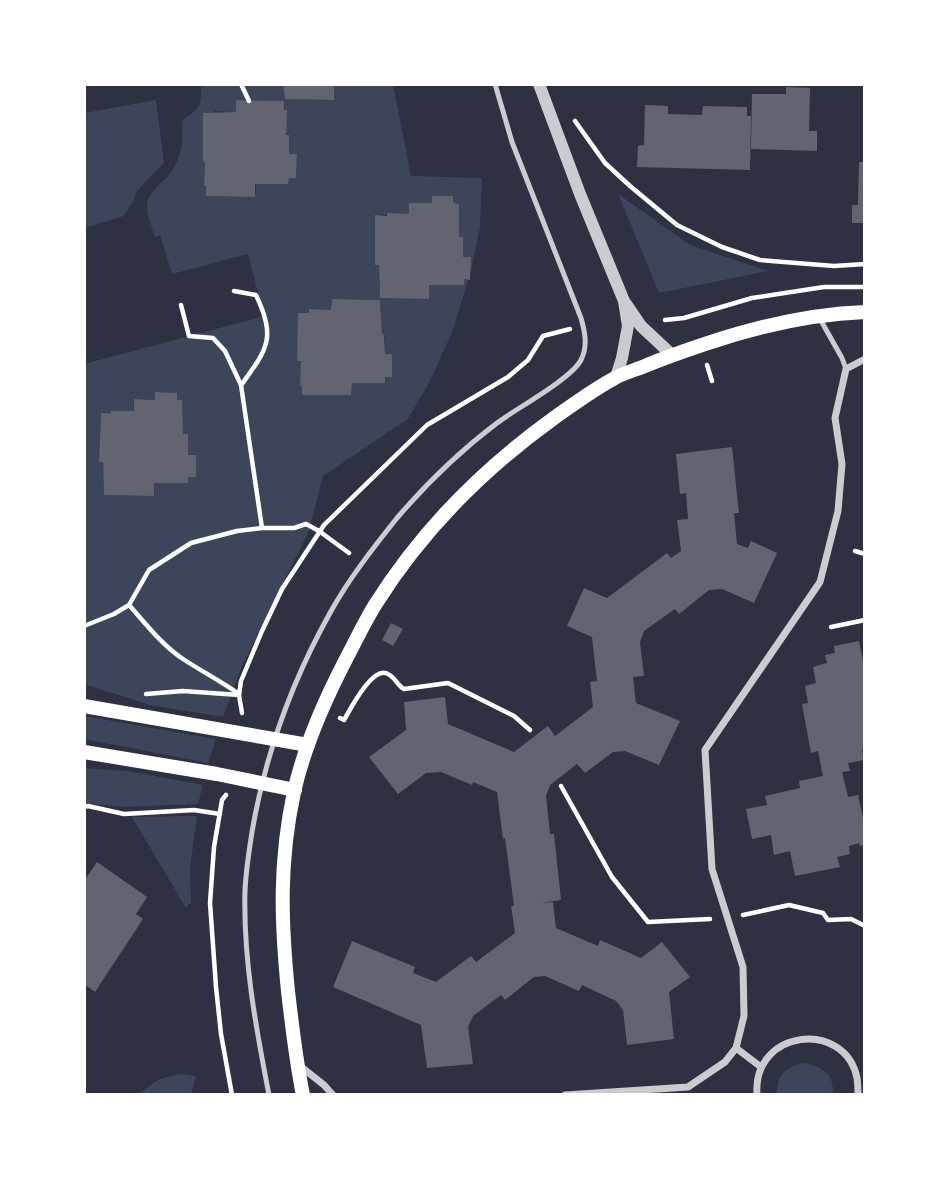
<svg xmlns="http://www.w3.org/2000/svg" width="949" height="1179" font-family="'Archivo Narrow',sans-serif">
<rect width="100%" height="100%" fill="#2d3142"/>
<!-- green -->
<g fill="#3c4559" fill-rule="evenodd">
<path d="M201,84H283L285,99L334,100V85L367,86V84H393L411,176L482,178L480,226L472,267L453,330L430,381L408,419L323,476L309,531L242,666L223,717L150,705L84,684V364L264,316L248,254L172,274L160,235L155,237C152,227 146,215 147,205C148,192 162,183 170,174C181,159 184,140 182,121C199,109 202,105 201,84ZM237,100L284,102L286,134L289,135V154L297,155L296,178H289L288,184H256L255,197L206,196V186H204L205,162L203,161V113H214V111L235,112L236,119ZM433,196H453V203L459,204V237H463V285H429L428,299L381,298L380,289L379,288V265H375L376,215L409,214L410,203H432ZM332,299L380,300L382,335H385V354H392V376L352,383L351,395H302V385H300L301,361H297L299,313H309L310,309L331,310ZM156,392L177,393V400L182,401L183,434L188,435V455H196L195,477H188L187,483H154L153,496L104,495L103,462H99L101,413L134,411V399L155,400Z"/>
<polygon points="156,100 164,163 137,191 133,202 124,216 84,228 84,113"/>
<polygon points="618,194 690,245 768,271 659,293"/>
<polygon points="84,716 216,739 208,763 84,739"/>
<polygon points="84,768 127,771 203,785 198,804 123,807 84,803"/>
<polygon points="197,816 190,869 191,902 186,908 132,817"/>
<path d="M802,1063C822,1066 834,1073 833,1095H777C776,1076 785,1068 802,1063Z"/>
<path d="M182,1074L196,1076L191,1095H140C153,1080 163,1077 182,1074Z"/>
</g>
<!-- building -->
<g fill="#626471">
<polygon points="283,84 334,84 334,100 285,99"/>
<polygon points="786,87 810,88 809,131 817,131 817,151 751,149 752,94 786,94"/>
<polygon points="236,100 284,101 284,110 287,110 286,135 289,135 289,154 297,154 296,178 289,178 288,184 255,184 255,197 206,196 206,186 204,186 205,162 203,162 203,113 236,112"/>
<polygon points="645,105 668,106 668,114 702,115 703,106 747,107 747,116 751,116 750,170 637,167 638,146 644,145"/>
<polygon points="859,162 865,162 865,223 852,223 852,205 858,205"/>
<polygon points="432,196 453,196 453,203 459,204 459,237 463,237 463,257 471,257 470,280 464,279 464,285 429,285 429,299 380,298 379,265 375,265 375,215 387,216 387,213 409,214 409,203 432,203"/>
<polygon points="332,299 380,300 382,335 384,334 385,354 392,354 392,377 385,377 385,383 352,383 351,395 302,395 302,385 300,385 301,361 297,361 298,313 309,313 309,309 331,310"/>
<polygon points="155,392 177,393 177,400 182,400 183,434 188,434 188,455 196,455 196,477 188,477 188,483 154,483 154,496 104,495 103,462 99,462 101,413 111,413 111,411 134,411 134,399 155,400"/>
<polygon points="732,447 739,513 734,513 737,544 748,548 751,541 777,553 754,603 722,589 709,590 679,614 675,609 644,631 640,642 644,676 633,677 636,703 680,721 659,765 625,751 613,752 585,773 577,764 550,785 546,796 550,834 554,834 561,900 540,903 553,902 556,928 598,946 600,940 641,958 662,942 690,977 669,992 674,1039 627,1045 623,1010 616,1001 582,985 579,991 545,976 534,977 505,1000 501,995 473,1016 468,1027 473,1064 427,1068 421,1025 333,987 352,941 415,967 413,973 436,982 471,956 476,962 515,933 511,906 514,906 505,838 503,839 497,792 473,782 472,785 441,772 426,773 398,794 369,757 406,730 404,702 445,697 448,724 514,752 548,726 555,736 593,707 590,682 597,681 592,637 567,626 584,588 607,598 667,553 671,558 681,551 677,520 688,519 686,493 680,494 676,454"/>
<polygon points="391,623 403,629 393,646 382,640"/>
<polygon points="859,641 865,672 865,749 862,750 864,760 848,763 850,771 842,772 848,797 858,795 863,818 865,818 865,845 860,846 859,843 849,846 850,854 837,857 840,867 795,876 790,851 774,855 771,835 752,839 746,809 767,805 765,796 800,788 799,781 823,776 818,751 811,753 802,704 808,703 805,686 816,683 813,667 827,663 825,655 835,653 834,646"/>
<polygon points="97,862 147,897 136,914 143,919 95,992 84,984 84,881"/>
</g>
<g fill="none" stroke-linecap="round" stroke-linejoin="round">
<!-- path -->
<g stroke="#fff" stroke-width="4.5">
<polyline points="241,84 249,101"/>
<polyline points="575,121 605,163 630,186 677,225 722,247 760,260 834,266 865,264"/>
<path d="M234,291L256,295C276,338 268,348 242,384"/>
<polyline points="181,305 189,336 213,338 225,351 241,385 262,528"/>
<polyline points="665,320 684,318 752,298 824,287 865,287"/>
<polyline points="707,365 712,381"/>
<polyline points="855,551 865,554"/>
<path d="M129,605C146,624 162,645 183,659C201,671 221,681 239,694"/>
<polyline points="84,626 114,614 129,605 149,570 191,543 237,531 262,528 294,528 306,524 319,531 349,553"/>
<polyline points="831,627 865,620"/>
<polyline points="146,694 183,691 239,695"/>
<polyline points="242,713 239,695 241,681 262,631 282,589 324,525 427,425 508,377 528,360 543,336 570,329"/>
<path d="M340,718L344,720C351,708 373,665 388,674C395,677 397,685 404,689L448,683L514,716L530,730"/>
<polyline points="561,786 612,877 648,922 710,919"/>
<polyline points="226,795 222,800 214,847 210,903 216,987 221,1034 232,1095"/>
<polyline points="84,807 88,806 124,814 194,810 220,814"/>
<polyline points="743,915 789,905 823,913 828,920 851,919 865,926"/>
</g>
<!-- service -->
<g stroke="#caccd0" stroke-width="5">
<polyline points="820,319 842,358 846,369"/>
<path d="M269,1095C256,1028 243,959 245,890C246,871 249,851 252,832C265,756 292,681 330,613C348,580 373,548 397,518C427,483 460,451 497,423C517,408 571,379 581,360C588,346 585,332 581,318L512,142L495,84"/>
</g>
<!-- minor -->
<g stroke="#caccd0" stroke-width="7">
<polyline points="736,1048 761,1067"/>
<polyline points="300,1066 324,1085 333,1095"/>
<polyline points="565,1095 688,1087 725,1062 736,1048 744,1016 743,967 712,869 705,750 820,582 838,511 842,464 835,418 846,369 865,359"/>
<path d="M757,1095C752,1029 845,1019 857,1078C858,1084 858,1090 858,1095"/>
</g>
<!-- tertiary -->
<g stroke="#caccd0" stroke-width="12">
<polyline points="539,84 580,194 624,301 628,326 622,358 616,377"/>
<polyline points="626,304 641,326 672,355"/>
</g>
<!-- secondary -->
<g stroke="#fff" stroke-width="14">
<polyline points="84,706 308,745"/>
<polyline points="84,752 217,774 295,790"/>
<path d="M303,1095C296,1061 292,1026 288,991C281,921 279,862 294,792C304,747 323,704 344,663C354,644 364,623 375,605C422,530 483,469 554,418C574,404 594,389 615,378C624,373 635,370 645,366C666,357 687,350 708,343C759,326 811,314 865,312"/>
</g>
</g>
<!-- border -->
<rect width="949" height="1179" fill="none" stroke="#ffffff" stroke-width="172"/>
</svg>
